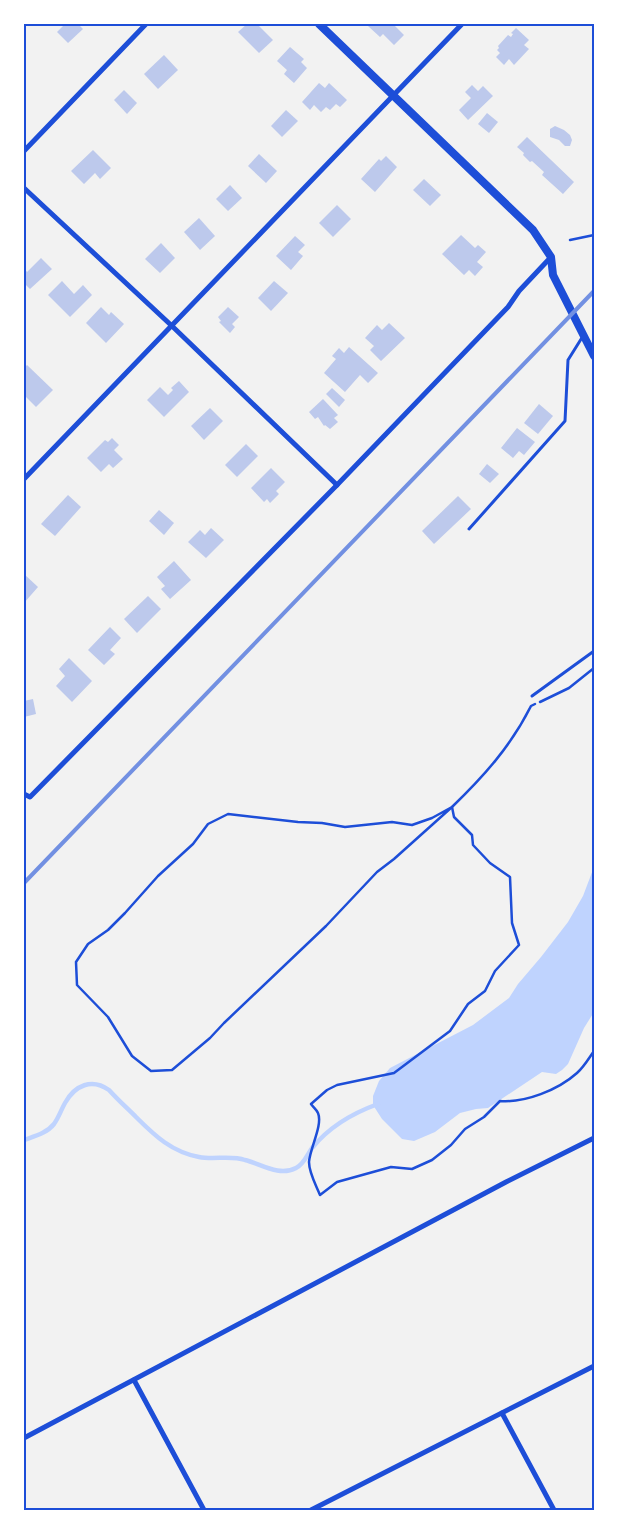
<svg xmlns="http://www.w3.org/2000/svg" width="618" height="1534" font-family="Helvetica,sans-serif">
<rect width="100%" height="100%" fill="#f2f2f2"/>
<!-- water -->
<polygon fill="#bfd3fe" points="594,867 594,1012 584,1028 568,1064 562,1070 556,1074 542,1072 488,1108 476,1109 460,1113 435,1132 414,1141 402,1139 382,1119 373,1105 373,1096 379,1081 390,1068 473,1025 509,998 518,984 541,957 568,922 583,896"/>
<g fill="none" stroke-linecap="round" stroke-linejoin="round">
<!-- stream -->
<path stroke="#bfd3fe" stroke-width="4.5" d="M24,1140C35,1136 47,1133 54,1124C59,1117 61,1110 65,1103C75,1085 92,1078 109,1090C118,1100 127,1108 136,1117C155,1136 172,1152 199,1157C214,1160 231,1155 245,1160C261,1164 279,1177 296,1168C304,1164 307,1155 312,1148C329,1127 353,1113 378,1104"/>
</g>
<!-- building -->
<g fill="#bdc9ec">
<polygon points="65,24 78,24 83,29 68,43 57,32"/>
<polygon points="247,24 257,24 273,40 259,53 238,32"/>
<polygon points="370,24 393,24 404,35 394,45 383,34 380,37 368,26"/>
<polygon points="516,28 529,40 524,45 529,49 514,65 509,59 504,65 496,57 500,53 497,50 499,48 498,46 508,35 511,37 513,34 511,33"/>
<polygon points="290,47 304,59 301,62 307,68 294,83 284,74 287,70 277,61"/>
<polygon points="164,55 178,70 158,89 144,74"/>
<polygon points="319,83 325,88 329,83 347,100 340,107 336,104 330,110 326,107 321,112 314,105 310,110 302,102"/>
<polygon points="472,85 478,91 483,86 493,96 468,120 459,110 471,98 465,92"/>
<polygon points="124,90 137,103 127,114 114,100"/>
<polygon points="286,110 298,121 282,137 271,126"/>
<polygon points="487,113 498,122 489,133 478,124"/>
<polygon points="555,126 564,130 570,135 572,140 570,146 565,146 559,140 550,137 550,129"/>
<polygon points="527,137 574,182 563,194 542,175 544,172 532,161 530,162 523,155 524,153 517,147"/>
<polygon points="93,150 111,168 100,179 95,173 84,184 71,171"/>
<polygon points="259,154 277,171 266,183 248,166"/>
<polygon points="386,156 397,167 375,192 361,179 379,159 381,161"/>
<polygon points="424,179 441,195 430,206 413,190"/>
<polygon points="230,185 242,198 228,211 216,199"/>
<polygon points="337,205 351,219 333,237 319,223"/>
<polygon points="199,218 215,236 200,250 184,232"/>
<polygon points="461,235 475,248 478,245 486,252 477,262 483,267 475,276 469,270 464,275 442,254"/>
<polygon points="295,236 305,245 298,252 303,256 291,270 276,256"/>
<polygon points="161,243 175,258 160,273 145,259"/>
<polygon points="41,258 52,269 30,289 24,283 24,268 27,272"/>
<polygon points="62,281 74,294 83,285 92,295 70,317 48,295"/>
<polygon points="274,281 288,293 271,311 258,298"/>
<polygon points="101,307 109,315 111,312 124,324 106,343 86,323"/>
<polygon points="228,307 239,317 232,324 235,327 230,333 219,322 221,321 218,317"/>
<polygon points="389,323 405,338 381,361 370,350 374,346 365,338 377,325 382,330"/>
<polygon points="349,347 378,373 368,383 360,375 345,392 324,373 336,359 332,356 339,348 344,353"/>
<polygon points="27,365 53,390 36,407 24,395 24,368"/>
<polygon points="179,381 189,392 164,417 147,400 160,387 168,395 173,390 171,388"/>
<polygon points="332,388 345,400 339,407 326,394"/>
<polygon points="323,399 338,415 334,418 338,422 330,429 325,425 324,426 318,417 315,419 309,412"/>
<polygon points="539,404 553,416 538,434 524,423"/>
<polygon points="210,408 223,421 204,440 191,426"/>
<polygon points="517,428 535,442 524,455 519,451 513,458 501,448"/>
<polygon points="112,438 119,445 114,450 123,459 113,468 109,464 101,472 87,458 105,440 108,442"/>
<polygon points="246,444 258,456 237,477 225,465"/>
<polygon points="487,464 499,474 490,483 479,474"/>
<polygon points="271,468 285,482 276,491 279,494 270,503 267,499 264,502 251,488"/>
<polygon points="68,495 81,507 55,536 41,524"/>
<polygon points="458,496 471,509 434,544 422,531"/>
<polygon points="159,510 174,523 164,535 149,521"/>
<polygon points="211,528 224,540 206,558 188,542 200,530 205,535"/>
<polygon points="174,561 191,580 170,599 161,589 165,586 157,577"/>
<polygon points="24,574 38,587 24,603"/>
<polygon points="148,596 161,609 137,633 124,619"/>
<polygon points="110,627 121,638 110,650 115,654 104,665 88,650"/>
<polygon points="69,658 92,681 72,702 56,686 65,676 59,669"/>
<polygon points="33,699 36,714 24,717 24,701"/>
</g>
<g fill="none" stroke-linecap="round" stroke-linejoin="round">
<!-- path -->
<g stroke="#1d4ed8" stroke-width="2.5">
<polyline points="570,240 594,235"/>
<polyline points="540,702 569,688 594,668"/>
<path d="M535,704L531,706C511,746 484,776 452,807L454,817L472,835L473,845L490,863L510,877L512,923L519,945L495,971L485,991L468,1004L450,1031L394,1073L337,1085L327,1090L311,1104C313,1107 317,1110 318,1113C323,1125 310,1148 309,1162C309,1173 316,1185 320,1195L337,1182L391,1167L412,1169L432,1160L451,1145L465,1129L484,1117L500,1101C525,1103 558,1090 577,1073C584,1067 589,1058 594,1051"/>
<polygon points="452,807 394,859 377,872 326,926 224,1023 210,1038 172,1070 151,1071 132,1056 108,1017 77,985 76,962 88,944 108,930 125,913 158,876 193,844 208,824 228,814 298,822 322,823 345,827 392,822 412,825 432,818"/>
</g>
<!-- service -->
<g stroke="#1d4ed8" stroke-width="3">
<polyline points="469,529 565,421 568,360 583,336"/>
<polyline points="532,696 594,651"/>
</g>
<!-- minor -->
<g stroke="#1d4ed8" stroke-width="5">
<polyline points="24,151 146,24"/>
<polyline points="24,188 172,326 337,485"/>
<polyline points="24,479 462,24"/>
<polyline points="24,794 30,797 337,485 508,307 519,291 551,257"/>
<polyline points="134,1380 204,1510"/>
<polyline points="502,1413 554,1510"/>
<polyline points="24,1438 506,1182 594,1138"/>
<polyline points="311,1510 594,1366"/>
</g>
<!-- tertiary -->
<polyline stroke="#1d4ed8" stroke-width="8" points="319,24 533,230 551,257 553,275 594,356"/>
<!-- rail -->
<polyline stroke="#7290e2" stroke-width="4" points="24,883 594,291"/>
</g>
<!-- border -->
<rect width="618" height="1534" fill="none" stroke="#ffffff" stroke-width="50"/>
<rect x="25" y="25" width="568" height="1484" fill="none" stroke="#1d4ed8" stroke-width="2"/>
</svg>
